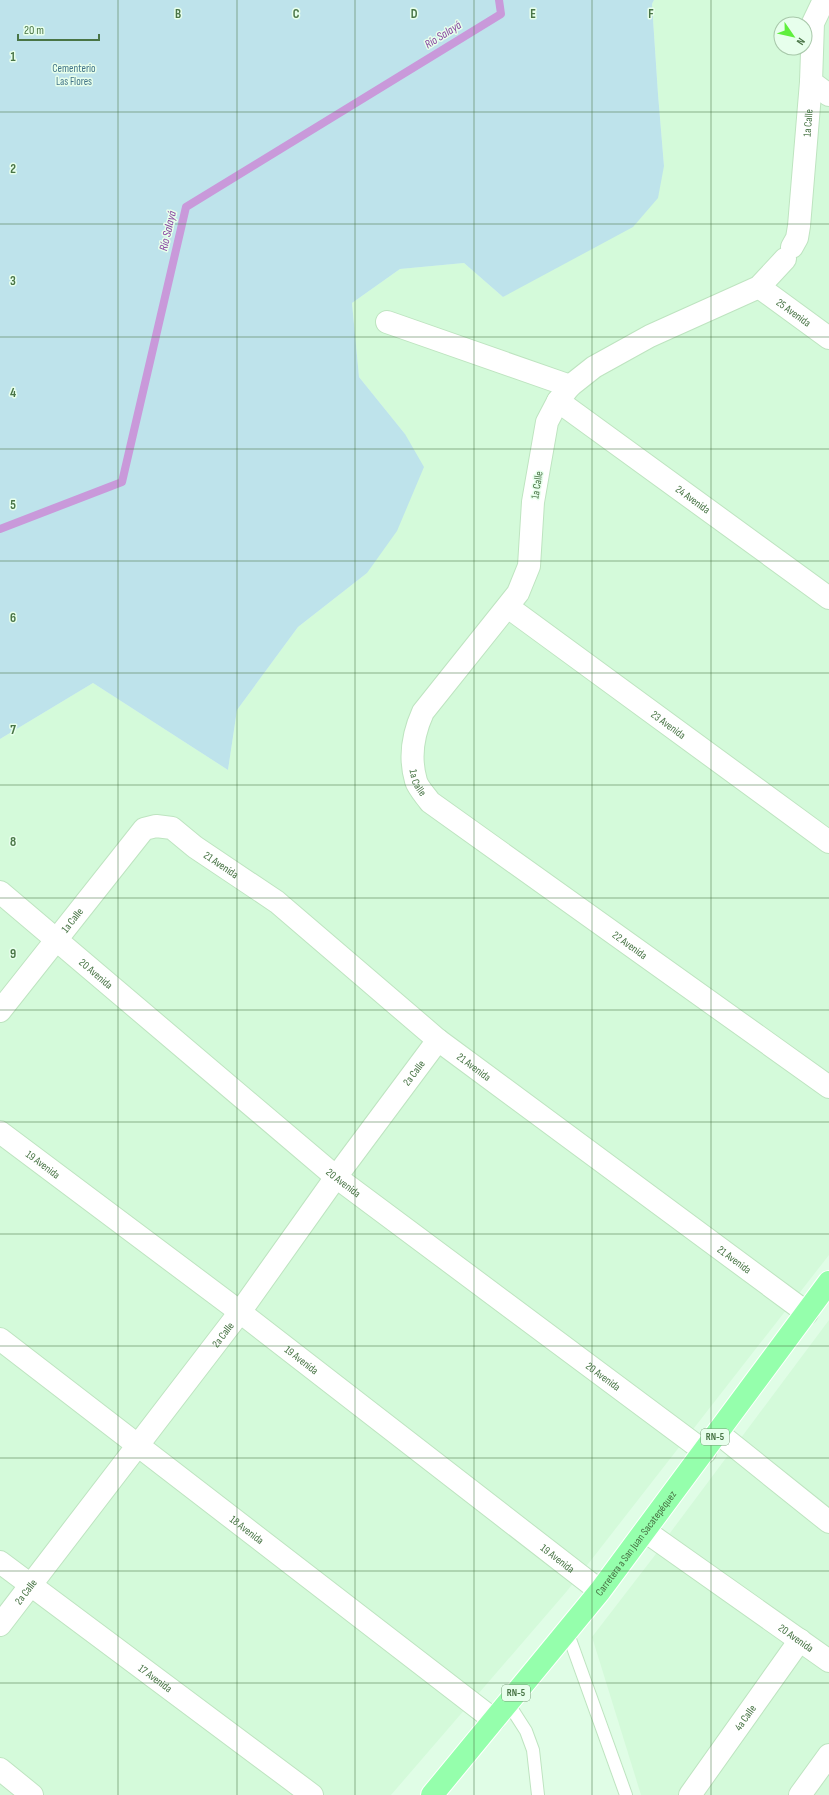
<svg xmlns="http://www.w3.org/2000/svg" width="829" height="1795" font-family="'Sofia Sans Condensed',sans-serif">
<rect width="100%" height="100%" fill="#e0fde6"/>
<!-- residential -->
<g fill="#d4fada" fill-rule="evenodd">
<path d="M654,0H829V1255L567,1591L391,1795H0V739L93,683L228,770L237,710L298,627L367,573L405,434L359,377L352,303L400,269L464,263L503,297L664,166L658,94L652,4ZM781,24H805V48H781Z"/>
<polygon points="829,1320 829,1654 667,1537"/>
<polygon points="662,1546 829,1666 829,1795 641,1795 592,1637"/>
</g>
<!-- green -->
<polygon fill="#bee3eb" points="0,0 654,0 652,4 658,94 664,166 658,198 633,227 503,297 464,263 400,269 352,303 359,377 405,434 424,467 397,531 367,573 298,627 237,710 228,770 93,683 0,739"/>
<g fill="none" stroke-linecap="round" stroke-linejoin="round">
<!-- stream -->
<polyline stroke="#c999da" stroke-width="8" points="0,529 122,482 186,207 501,14 499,0"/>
<!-- service casing -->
<g stroke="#bee4c0" stroke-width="14">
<g id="service">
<polyline points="567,1631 626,1795"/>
<polyline points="508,1703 526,1731 533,1750 538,1795"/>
</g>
</g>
<!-- minor casing -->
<g stroke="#bee4c0" stroke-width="24">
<g id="minor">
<polyline points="811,82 829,95"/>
<path id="s1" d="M792,247L797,238L799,226L811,82L813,23L824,0"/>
<path id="s2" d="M785,259L759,287L650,336L594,367L570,386L558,401L547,422L533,502L529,566L518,593L423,712C413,734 409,757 416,781C418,788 426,796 430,802L829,1087"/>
<path id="s3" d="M759,287L829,338"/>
<polyline points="387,322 570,386"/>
<path id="s4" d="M558,401L829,598"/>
<path id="s5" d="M508,607L829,842"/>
<path id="s6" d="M0,892L336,1177L705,1452"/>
<path id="s7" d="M0,1011L144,829L156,826L172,828L195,847L277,902L438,1040L807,1313"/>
<path id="s8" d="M0,1132L240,1312L600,1591"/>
<path id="s9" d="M0,1339L494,1720"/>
<polyline points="718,1433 829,1522"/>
<path id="s10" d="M645,1531L829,1661"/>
<path id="s11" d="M0,1562L312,1795"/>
<path id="s12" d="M0,1625L240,1312L336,1177L438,1040"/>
<polyline points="0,1769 32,1795"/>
<path id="s13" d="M690,1795L800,1640"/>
<polyline points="800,1795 829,1755"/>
</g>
</g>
<!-- primary casing -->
<g stroke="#fff" stroke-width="24">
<g id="primary">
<path id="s14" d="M432,1795L600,1591L829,1282"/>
</g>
</g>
<!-- service -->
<use href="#service" stroke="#fff" stroke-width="12"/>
<!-- minor -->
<use href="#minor" stroke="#fff" stroke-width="22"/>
<!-- primary -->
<use href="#primary" stroke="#95ffac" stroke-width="22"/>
</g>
<!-- grid -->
<path fill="none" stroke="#497546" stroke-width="1" stroke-opacity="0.55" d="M118,0V1795M237,0V1795M355,0V1795M474,0V1795M592,0V1795M711,0V1795M0,112H829M0,224H829M0,337H829M0,449H829M0,561H829M0,673H829M0,785H829M0,898H829M0,1010H829M0,1122H829M0,1234H829M0,1346H829M0,1458H829M0,1571H829M0,1683H829"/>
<g text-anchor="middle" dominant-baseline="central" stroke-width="3" stroke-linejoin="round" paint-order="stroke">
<!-- shield labels -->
<g fill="#e7ffec" stroke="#789e78" stroke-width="1">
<rect x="701" y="1429" width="28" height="16" rx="3"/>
<rect x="502" y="1685" width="28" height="16" rx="3"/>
</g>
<g font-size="10" font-weight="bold" fill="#497546">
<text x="715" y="1437">RN-5</text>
<text x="516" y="1693">RN-5</text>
</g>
<!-- park labels -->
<g font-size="11" fill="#427488" stroke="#e7ffec">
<text x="74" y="68">Cementerio<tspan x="74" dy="13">Las Flores</tspan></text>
</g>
<!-- street labels -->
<g font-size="11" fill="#497546" stroke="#e7ffec">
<text stroke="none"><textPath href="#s1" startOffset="126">1a Calle</textPath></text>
<text stroke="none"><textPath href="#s3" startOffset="43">25 Avenida</textPath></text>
<text transform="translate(537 485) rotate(-81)">1a Calle</text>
<text stroke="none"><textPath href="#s4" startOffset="167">24 Avenida</textPath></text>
<text stroke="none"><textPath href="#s5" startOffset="199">23 Avenida</textPath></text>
<text stroke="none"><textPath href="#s2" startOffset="695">1a Calle</textPath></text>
<text stroke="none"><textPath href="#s7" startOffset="322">21 Avenida</textPath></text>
<text stroke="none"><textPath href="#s7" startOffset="116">1a Calle</textPath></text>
<text stroke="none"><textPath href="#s2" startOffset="964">22 Avenida</textPath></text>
<text stroke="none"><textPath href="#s6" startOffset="126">20 Avenida</textPath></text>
<text stroke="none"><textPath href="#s7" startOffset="646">21 Avenida</textPath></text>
<text stroke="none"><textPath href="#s12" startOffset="690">2a Calle</textPath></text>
<text stroke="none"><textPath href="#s8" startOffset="54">19 Avenida</textPath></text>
<text stroke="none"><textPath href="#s6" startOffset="450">20 Avenida</textPath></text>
<text stroke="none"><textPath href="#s7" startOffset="970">21 Avenida</textPath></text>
<text stroke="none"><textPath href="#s12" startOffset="366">2a Calle</textPath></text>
<text stroke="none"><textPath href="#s8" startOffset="378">19 Avenida</textPath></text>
<text stroke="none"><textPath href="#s6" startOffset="774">20 Avenida</textPath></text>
<text stroke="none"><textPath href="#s9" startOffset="312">18 Avenida</textPath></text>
<text stroke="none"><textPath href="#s14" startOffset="324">Carretera a San Juan Sacatepéquez</textPath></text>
<text stroke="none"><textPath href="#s8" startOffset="702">19 Avenida</textPath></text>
<text stroke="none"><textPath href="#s12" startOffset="42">2a Calle</textPath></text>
<text stroke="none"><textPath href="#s10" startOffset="185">20 Avenida</textPath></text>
<text stroke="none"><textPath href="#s11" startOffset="194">17 Avenida</textPath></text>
<text stroke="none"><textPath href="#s13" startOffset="95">4a Calle</textPath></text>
</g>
<!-- water labels -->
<g font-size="12" font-style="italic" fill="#8a46a0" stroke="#e7ffec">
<text transform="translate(443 35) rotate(-32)">Río Salayá</text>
<text transform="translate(168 231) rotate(-77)">Río Salayá</text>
</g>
</g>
<g font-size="13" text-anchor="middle" font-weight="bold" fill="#497546" stroke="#e7ffec" stroke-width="3" stroke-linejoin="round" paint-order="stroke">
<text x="178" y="18">B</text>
<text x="296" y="18">C</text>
<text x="414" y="18">D</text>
<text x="533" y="18">E</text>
<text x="651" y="18">F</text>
<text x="13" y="61">1</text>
<text x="13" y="173">2</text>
<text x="13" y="285">3</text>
<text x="13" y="397">4</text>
<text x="13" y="509">5</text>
<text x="13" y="622">6</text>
<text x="13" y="734">7</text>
<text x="13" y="846">8</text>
<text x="13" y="958">9</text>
</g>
<!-- north arrow -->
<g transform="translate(793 36) rotate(124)"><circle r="19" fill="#e7ffec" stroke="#a8c8aa"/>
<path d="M0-3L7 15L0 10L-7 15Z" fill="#5fef3d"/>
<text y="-6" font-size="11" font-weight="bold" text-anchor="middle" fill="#497546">N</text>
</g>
<!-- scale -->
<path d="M18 34v6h81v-6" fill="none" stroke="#497546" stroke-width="2"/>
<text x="24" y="34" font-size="12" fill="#497546" stroke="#e7ffec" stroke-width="3" paint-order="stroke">20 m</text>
</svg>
